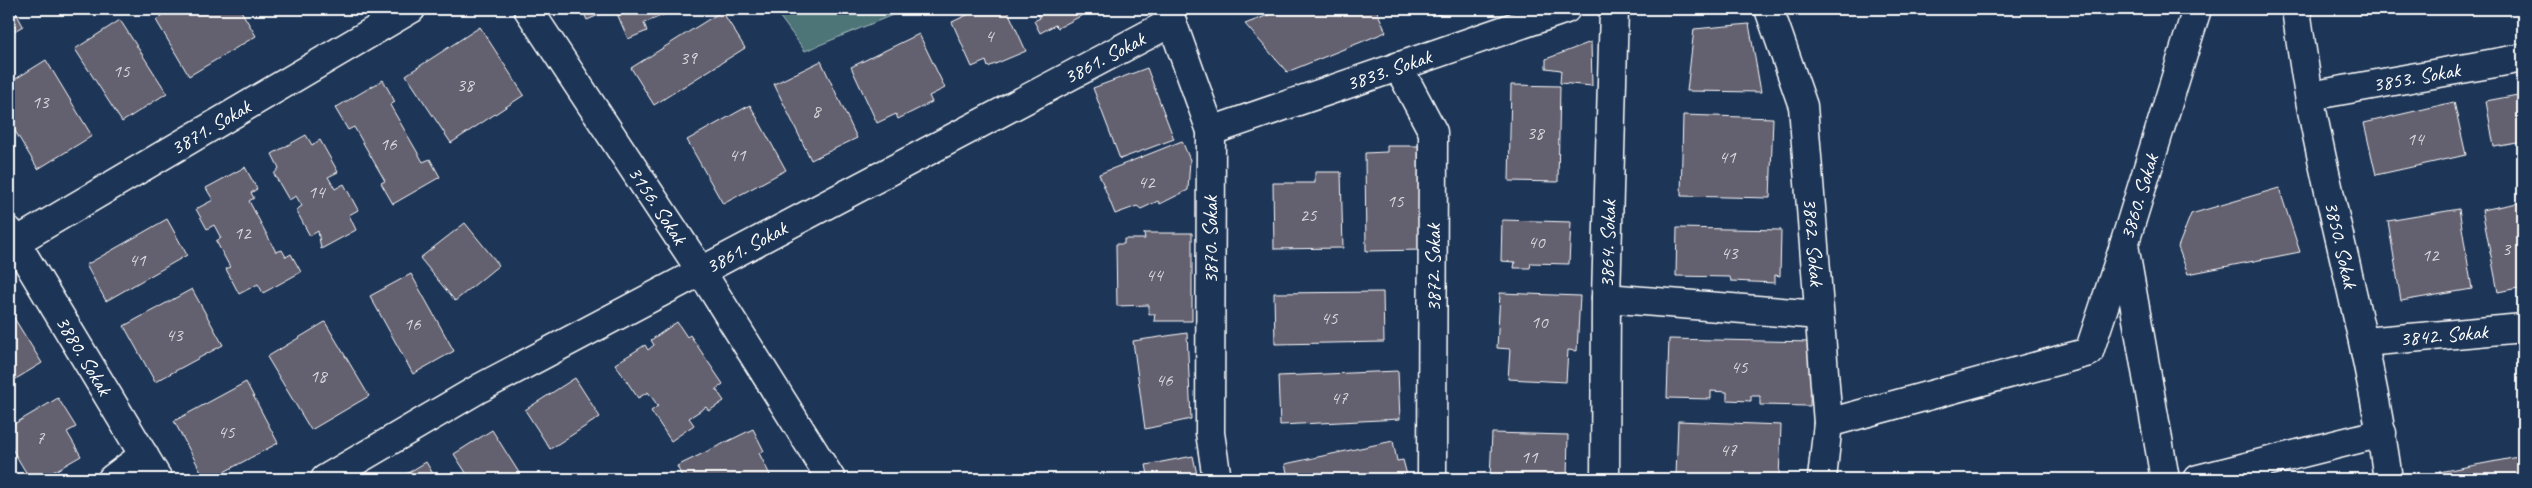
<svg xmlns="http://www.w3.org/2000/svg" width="2532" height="488" font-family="Caveat,sans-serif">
<rect width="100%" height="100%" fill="#1d3557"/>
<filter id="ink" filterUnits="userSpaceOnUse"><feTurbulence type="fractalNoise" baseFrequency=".02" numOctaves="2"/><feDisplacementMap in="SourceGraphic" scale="10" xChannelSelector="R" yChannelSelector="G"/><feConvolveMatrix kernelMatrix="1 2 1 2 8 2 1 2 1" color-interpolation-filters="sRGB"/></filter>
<g filter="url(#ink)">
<!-- green -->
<polygon fill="#4e7578" stroke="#a6babc" points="774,9 907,9 805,51"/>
<!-- building -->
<g fill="#64606f" stroke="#fff">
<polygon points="9,9 14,9 23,26 9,34"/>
<polygon points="158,9 240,9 256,36 189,76 156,20 162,16"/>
<polygon points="582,9 613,9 587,20"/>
<polygon points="615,9 678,9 644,23 647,31 628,39"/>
<polygon points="980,9 1007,9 1026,51 988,67 986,61 972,67 952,22"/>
<polygon points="1035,9 1094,9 1058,28 1055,25 1040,33 1034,21 1040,18"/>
<polygon points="1284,9 1376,9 1386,32 1287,72 1245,24"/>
<polygon points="1435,9 1455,9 1437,15"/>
<polygon points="722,11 745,48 654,105 631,68"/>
<polygon points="120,20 167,93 122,122 75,49"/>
<polygon points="1749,24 1761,92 1687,91 1694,29"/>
<polygon points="480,27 524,95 451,143 406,75"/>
<polygon points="919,34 945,88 929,96 932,102 898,119 896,114 877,123 851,67"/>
<polygon points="1591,42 1592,86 1560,83 1561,70 1546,68 1546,59"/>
<polygon points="46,60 92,136 38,169 9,121 9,83"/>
<polygon points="821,61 857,138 811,160 774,84"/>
<polygon points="1147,68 1174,139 1120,159 1093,88"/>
<polygon points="383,80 395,102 390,105 423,162 430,159 440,177 393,204 381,183 385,181 354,127 348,130 335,108"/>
<polygon points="1511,85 1560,86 1558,182 1509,181"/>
<polygon points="2523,94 2523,142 2494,147 2486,101"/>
<polygon points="2454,102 2466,155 2376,175 2364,123"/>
<polygon points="750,105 786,170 723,204 687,140"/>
<polygon points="1683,115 1773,118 1770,198 1681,196"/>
<polygon points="306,135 312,145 320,140 338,172 328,177 335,189 344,184 358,210 349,215 356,230 321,249 318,231 310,236 296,210 302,206 296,196 289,200 274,174 279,168 272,154"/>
<polygon points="1182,141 1190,160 1188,190 1160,204 1158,201 1141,209 1137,206 1115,214 1099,174"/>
<polygon points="1387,146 1423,146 1424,250 1366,251 1365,153 1387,152"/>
<polygon points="245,167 257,189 251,193 254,198 249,201 276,252 282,250 286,257 291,254 301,272 263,293 258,284 239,294 226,269 230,267 216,241 221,238 214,225 207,229 196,209 213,200 206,188"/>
<polygon points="1315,172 1341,172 1343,248 1274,249 1273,183 1315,183"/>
<polygon points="2279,188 2300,252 2188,274 2178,247 2191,214"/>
<polygon points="2523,202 2523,287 2498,292 2482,210"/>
<polygon points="2459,209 2472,289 2401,301 2388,221"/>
<polygon points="167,219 187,255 106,301 86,265"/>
<polygon points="1502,220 1571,222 1569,264 1531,263 1530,268 1514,268 1515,262 1501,261"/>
<polygon points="465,223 499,265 455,301 420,258"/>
<polygon points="1677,228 1781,230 1780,276 1775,275 1775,283 1731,281 1730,277 1676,276"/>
<polygon points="1144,233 1192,233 1192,321 1154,321 1155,314 1149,314 1149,305 1117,306 1116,244 1124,244 1124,239 1145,239"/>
<polygon points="411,274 454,351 413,374 370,296"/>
<polygon points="192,289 223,345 155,382 124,326"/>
<polygon points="1383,292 1384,342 1275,344 1274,293"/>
<polygon points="1500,293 1580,296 1577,351 1568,350 1566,382 1508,379 1510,349 1497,348"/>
<polygon points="9,310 42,363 9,383"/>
<polygon points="325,322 369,396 311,430 267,357"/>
<polygon points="677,322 687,337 690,335 723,384 716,389 724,401 709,411 706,407 689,418 694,425 671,441 651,411 658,406 648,392 638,398 615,364 645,345 648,350 654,345 651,340"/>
<polygon points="1187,333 1191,419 1145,429 1133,341"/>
<polygon points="1669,339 1812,342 1810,406 1760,405 1760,396 1751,396 1751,401 1727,400 1727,392 1711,391 1711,399 1667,398"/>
<polygon points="1398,371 1400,419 1280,425 1278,376"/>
<polygon points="575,378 600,417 550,449 525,410"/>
<polygon points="246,382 278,443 211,479 205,479 174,421"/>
<polygon points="58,398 76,427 67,432 81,456 41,479 30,479 9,444 9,427"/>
<polygon points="1678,421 1781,425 1779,479 1676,476"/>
<polygon points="753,429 764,451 759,453 772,479 683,479 677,466"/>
<polygon points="492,430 523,479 470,479 454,454"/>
<polygon points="1492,433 1568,435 1567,479 1490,479"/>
<polygon points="1393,441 1397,461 1403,460 1408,479 1283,479 1288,477 1285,464"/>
<polygon points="1193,456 1198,479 1149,479 1146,465"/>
<polygon points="2523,456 2523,479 2440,479 2439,472"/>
<polygon points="426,462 436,479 398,479"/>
</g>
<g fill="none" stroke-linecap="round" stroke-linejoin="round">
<!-- minor casing -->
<g stroke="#fff" stroke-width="31">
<g id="minor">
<path id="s1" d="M528,9L701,271L831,479"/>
<polyline points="1165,9 1172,22 1211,131 1210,433 1217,479"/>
<path id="s2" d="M1769,9L1803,106L1828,423L1822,479"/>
<path id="s3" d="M2296,9C2300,38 2304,67 2309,95C2333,224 2370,349 2388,479"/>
<polyline points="1398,66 1433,132 1432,479"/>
<path id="s4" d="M2310,96L2523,58"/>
<path id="s5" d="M1211,131L1566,9"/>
<path id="s6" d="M9,231L158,479"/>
<path id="s7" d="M9,246L411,9"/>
<polyline points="1606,298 1819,315"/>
<path id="s8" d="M2364,342L2523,328"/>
<polyline points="1828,423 2089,352 2123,249"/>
<polyline points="112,479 144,455"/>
<path id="s9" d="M325,479L480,388L1172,22"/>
<path id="s10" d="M1605,479L1606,298L1614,9"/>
<path id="s11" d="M2165,479L2124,245L2197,9"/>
<polyline points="2198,479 2382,433"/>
</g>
</g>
<!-- minor -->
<use href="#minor" stroke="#1d3557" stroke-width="28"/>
</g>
</g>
<g text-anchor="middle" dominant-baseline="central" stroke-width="4.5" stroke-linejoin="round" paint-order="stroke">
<!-- number labels -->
<g font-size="19" fill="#d8d7db">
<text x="989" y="36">4</text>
<text x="688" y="58">39</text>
<text x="121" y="71">15</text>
<text x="465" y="85">38</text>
<text x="40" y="102">13</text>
<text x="816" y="111">8</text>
<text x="1535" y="133">38</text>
<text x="2415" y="139">14</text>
<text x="388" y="144">16</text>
<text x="737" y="155">41</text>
<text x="1727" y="157">41</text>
<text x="1146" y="182">42</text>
<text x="316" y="192">14</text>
<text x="1395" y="201">15</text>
<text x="1308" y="215">25</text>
<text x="242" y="233">12</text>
<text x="1536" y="242">40</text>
<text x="2506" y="249">3</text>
<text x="1729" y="253">43</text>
<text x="2430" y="255">12</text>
<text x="137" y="260">41</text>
<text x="1154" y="275">44</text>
<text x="1329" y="318">45</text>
<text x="1539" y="322">10</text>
<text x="412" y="324">16</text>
<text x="174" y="335">43</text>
<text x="1739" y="367">45</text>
<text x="318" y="376">18</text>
<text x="1164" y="380">46</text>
<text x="1339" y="398">47</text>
<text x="226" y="432">45</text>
<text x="40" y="438">7</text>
<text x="1728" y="450">47</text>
<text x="1529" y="457">11</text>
</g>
<!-- street labels -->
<g font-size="21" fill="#fff" stroke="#1d3557">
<text stroke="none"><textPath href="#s9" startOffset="886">3861. Sokak</textPath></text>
<text stroke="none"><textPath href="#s5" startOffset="188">3833. Sokak</textPath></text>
<text stroke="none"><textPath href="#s4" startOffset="108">3853. Sokak</textPath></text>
<text stroke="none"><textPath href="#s7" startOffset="234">3871. Sokak</textPath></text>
<text stroke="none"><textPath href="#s11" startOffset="288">3860. Sokak</textPath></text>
<text stroke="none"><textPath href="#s1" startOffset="235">3156. Sokak</textPath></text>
<text transform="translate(1210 240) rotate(-90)">3870. Sokak</text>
<text stroke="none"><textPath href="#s2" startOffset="239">3862. Sokak</textPath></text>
<text stroke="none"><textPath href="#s10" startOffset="235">3864. Sokak</textPath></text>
<text stroke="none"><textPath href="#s3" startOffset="240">3850. Sokak</textPath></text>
<text stroke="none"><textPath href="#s9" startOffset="481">3861. Sokak</textPath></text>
<text transform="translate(1433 268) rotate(-90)">3872. Sokak</text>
<text stroke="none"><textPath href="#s8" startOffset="80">3842. Sokak</textPath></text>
<text stroke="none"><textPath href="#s6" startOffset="145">3880. Sokak</textPath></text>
</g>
</g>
<!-- margin -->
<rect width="2532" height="488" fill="none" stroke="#1d3557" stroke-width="30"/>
<rect x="15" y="15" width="2502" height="458" fill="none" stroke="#fff" stroke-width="2" filter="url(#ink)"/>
</svg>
